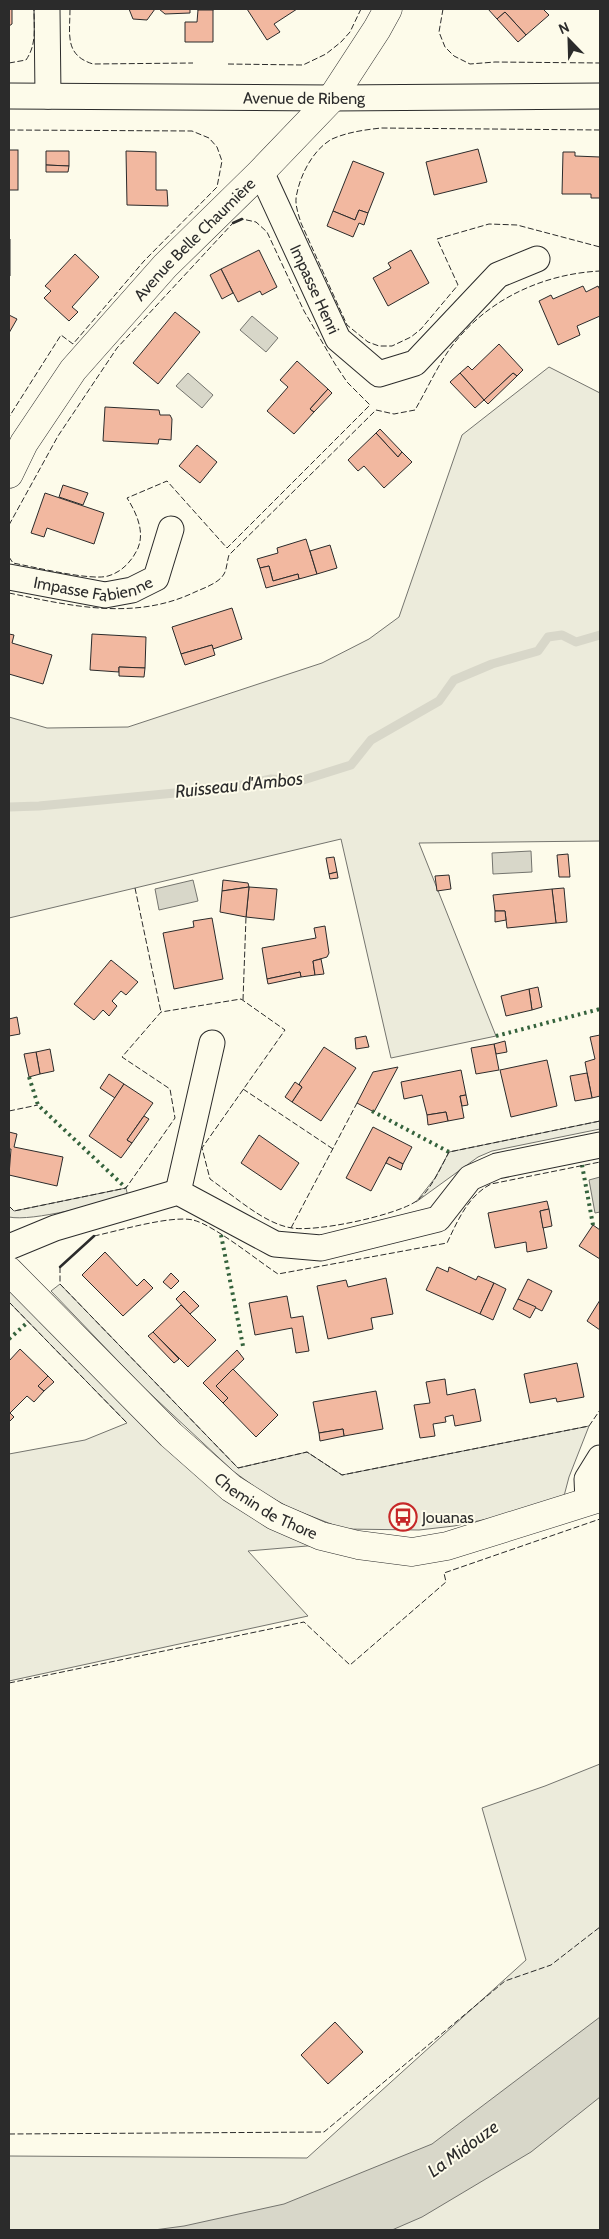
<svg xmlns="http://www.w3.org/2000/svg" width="609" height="2239" font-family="Cabin,sans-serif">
<rect width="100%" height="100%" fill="#fdfbea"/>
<!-- green -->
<g fill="#ecebdb" stroke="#74746e">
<polygon points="549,367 600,393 600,841 419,843 496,1036 391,1058 341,839 9,918 9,717 47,728 128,727 322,663 369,639 399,617 462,435"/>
<polygon points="600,1121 600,1129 492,1151 478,1157 416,1202 435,1178 449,1152"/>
<path d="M126,1188L128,1197C100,1203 33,1222 9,1217V1206L14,1211Z"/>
<polygon points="9,1282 319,1545 248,1551 308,1616 9,1681 9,1454 85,1440 127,1423 9,1302"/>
<polygon points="60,1284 238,1468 307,1452 342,1475 589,1426 569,1477 564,1496 492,1518 454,1526 419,1530 344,1529 290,1508 263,1493 233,1471 141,1385 51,1291"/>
<polygon points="600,1764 600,2230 9,2230 9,2156 307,2158 526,1960 482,1808 545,1786"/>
</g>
<!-- water -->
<g fill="#d8d7c9" stroke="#74746e">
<polygon points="252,316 278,338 266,352 240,330"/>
<polygon points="188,373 213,395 202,408 176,386"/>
<polygon points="531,851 532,872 493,874 492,853"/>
<polygon points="193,880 198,901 159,910 155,889"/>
<polygon points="600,1177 600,1212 595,1213 589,1180"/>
<polygon points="600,2017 600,2097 531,2152 422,2217 392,2230 154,2230 184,2226 284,2204 432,2144"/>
</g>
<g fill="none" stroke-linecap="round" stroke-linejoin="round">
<!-- stream -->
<polyline stroke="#d8d7c9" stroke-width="9" points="9,807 39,806 227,788 271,779 300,781 351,765 371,740 439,701 454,680 492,664 538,651 548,637 562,635 576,642 600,635"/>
</g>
<!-- building -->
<g fill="#f2b8a0" stroke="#2b2b2b">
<polygon points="9,9 12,9 12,24 9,26"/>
<polygon points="129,9 155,9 147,20 133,19"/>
<polygon points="159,9 190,9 190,13 165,14"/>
<rect x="198" y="9" width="15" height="1"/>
<polygon points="247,9 297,9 274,24 280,32 267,40"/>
<polygon points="488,9 543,9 549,15 526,35 505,12 497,19"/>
<polygon points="198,10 213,10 213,42 185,42 185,22 197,22"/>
<polygon points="505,12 526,35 518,42 497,19"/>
<polygon points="478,149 487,182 434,195 426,162"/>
<rect x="9" y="150" width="9" height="40"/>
<polygon points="46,151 69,151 69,166 46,165"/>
<polygon points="126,151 156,152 156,190 167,190 168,206 127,205"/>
<polygon points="563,152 575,152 575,156 600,157 600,198 591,198 591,194 562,194"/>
<polygon points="353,161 384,173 368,213 359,210 355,220 333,211"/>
<polygon points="46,165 69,166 68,172 46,172"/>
<polygon points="359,210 368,213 364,225 359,223 353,237 327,226 333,211 355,220"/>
<polygon points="9,239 10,239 10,276 9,275"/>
<polygon points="259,250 277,287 262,295 260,291 238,302 221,269"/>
<polygon points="411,250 429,283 388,306 373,278 391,268 388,263"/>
<polygon points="75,254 99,277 72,307 78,312 69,321 44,298 51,291 45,286"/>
<polygon points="221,269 233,293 222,299 210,275"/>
<polygon points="583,286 586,292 598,286 600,290 600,316 577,326 580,335 558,345 539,301 551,295 553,299"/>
<polygon points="175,312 200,332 158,384 133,363"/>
<polygon points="9,315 17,319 9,333"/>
<polygon points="499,344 523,370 517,376 513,373 484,400 460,373 468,366 472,370"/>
<polygon points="297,361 328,389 310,409 314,412 294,434 267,411 288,387 280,380"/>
<polygon points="460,373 484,400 475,408 450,382"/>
<polygon points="513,373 517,376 488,404 484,400"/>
<polygon points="328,389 332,393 314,412 310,409"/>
<polygon points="105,407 159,410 160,415 170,415 172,419 171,440 159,439 158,444 103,441"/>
<polygon points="380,429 402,452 398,457 376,433"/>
<polygon points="376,433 398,457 402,452 412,462 384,488 364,466 358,471 348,460"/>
<polygon points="197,445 217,462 200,483 179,466"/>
<polygon points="63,485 88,493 83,505 59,497"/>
<polygon points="45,493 104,513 94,544 47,528 44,537 31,533"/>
<polygon points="306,539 317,574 299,579 298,574 273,581 269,566 260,568 257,559 278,553 277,548"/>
<polygon points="330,545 337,568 317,574 310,551"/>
<polygon points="269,566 273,581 298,574 299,579 266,588 260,568"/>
<polygon points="232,608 242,639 213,649 212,645 181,654 172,627"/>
<polygon points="9,634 14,635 12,643 52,655 43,684 9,674"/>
<polygon points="92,634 146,637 145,668 119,667 119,672 90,670"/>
<polygon points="212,645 215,655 185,665 181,654"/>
<polygon points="119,667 145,668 144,677 119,676"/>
<polygon points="568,854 570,877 559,877 557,855"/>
<polygon points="334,857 337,872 329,874 326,858"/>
<polygon points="337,872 338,878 330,879 329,874"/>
<polygon points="449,875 451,889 437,891 435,876"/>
<polygon points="223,880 248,883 249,887 222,891"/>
<polygon points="249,887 277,889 274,920 246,917"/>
<polygon points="249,887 246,917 220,912 222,891"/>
<polygon points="564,888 567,922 556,923 552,889"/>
<polygon points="552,889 556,923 507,928 505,911 495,911 493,895"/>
<polygon points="495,911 505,911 506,920 495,922"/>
<polygon points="212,918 223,979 174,989 163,933 194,927 193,921"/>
<polygon points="325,926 329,953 327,957 313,961 315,975 301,977 300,972 267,979 262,948 316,938 314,928"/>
<polygon points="321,959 324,974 315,975 313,961"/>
<polygon points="111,960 138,982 126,995 121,991 112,1001 117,1006 109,1016 103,1010 94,1020 74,1004"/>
<polygon points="300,972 301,977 268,984 267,979"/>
<polygon points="538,987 542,1007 532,1010 529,989"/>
<polygon points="529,989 532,1010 506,1016 501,996"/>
<polygon points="17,1017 20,1034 9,1036 9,1019"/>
<polygon points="600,1035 600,1096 592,1098 585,1062 595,1059 590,1037"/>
<polygon points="366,1036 369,1047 356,1049 355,1038"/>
<polygon points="505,1041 507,1052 496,1054 494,1044"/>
<polygon points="494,1044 499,1070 476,1074 471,1048"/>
<polygon points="324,1047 356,1068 321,1121 292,1102 302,1087 299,1084"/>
<polygon points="50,1049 54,1071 40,1074 36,1052"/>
<polygon points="36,1052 40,1074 29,1077 24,1054"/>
<polygon points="547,1060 557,1106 511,1117 500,1070"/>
<polygon points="398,1067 374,1112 357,1103 373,1072"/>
<polygon points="461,1070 466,1095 460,1096 464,1118 448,1121 446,1112 427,1115 422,1095 404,1099 401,1082"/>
<polygon points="587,1073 592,1098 575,1101 570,1076"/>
<polygon points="109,1074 124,1084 115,1098 100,1088"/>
<polygon points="295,1082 302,1087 292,1102 285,1097"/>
<polygon points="124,1084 153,1103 127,1140 132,1143 121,1158 89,1136"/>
<polygon points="466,1095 468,1105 462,1106 460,1096"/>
<polygon points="446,1112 448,1121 428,1125 427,1115"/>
<polygon points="144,1116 149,1119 132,1143 127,1140"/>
<polygon points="373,1127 412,1147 403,1164 389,1157 371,1191 346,1178"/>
<polygon points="9,1132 17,1134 14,1147 63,1157 57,1186 9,1175 11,1149 9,1149"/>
<polygon points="259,1135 299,1163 281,1190 241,1163"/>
<polygon points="389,1157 403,1164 401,1170 386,1163"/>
<polygon points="547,1201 549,1209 540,1211 547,1248 527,1252 526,1242 495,1248 488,1213"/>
<polygon points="549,1209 552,1226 543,1228 540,1211"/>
<polygon points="593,1225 600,1230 600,1259 579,1246"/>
<polygon points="105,1252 137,1286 144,1279 153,1288 123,1316 82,1275"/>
<polygon points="437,1267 448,1272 449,1267 476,1280 478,1276 494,1283 480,1314 426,1290"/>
<polygon points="171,1273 179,1281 171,1289 163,1282"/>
<polygon points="386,1278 393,1314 371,1318 373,1329 328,1339 317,1286 346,1280 348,1287"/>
<polygon points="528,1279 552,1291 542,1311 518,1299"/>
<polygon points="494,1283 506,1289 493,1320 480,1314"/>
<polygon points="184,1291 199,1306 190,1314 176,1299"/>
<polygon points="287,1296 291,1318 303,1316 309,1351 296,1353 292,1328 255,1335 249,1303"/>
<polygon points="518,1299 536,1307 530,1318 513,1309"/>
<polygon points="600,1300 600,1330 587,1321"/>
<polygon points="181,1305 216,1340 188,1367 153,1332"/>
<polygon points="153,1332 179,1359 174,1363 148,1336"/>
<polygon points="20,1349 48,1376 38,1386 44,1391 34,1402 27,1396 10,1413 14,1417 9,1422 9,1361"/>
<polygon points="237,1350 244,1359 216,1386 228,1398 223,1403 203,1383"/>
<polygon points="577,1363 584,1397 557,1402 556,1398 530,1403 524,1374"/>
<polygon points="233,1369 278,1415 256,1437 223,1403 228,1398 216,1386"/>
<polygon points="48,1376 54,1382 44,1391 38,1386"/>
<polygon points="445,1379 447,1395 475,1389 481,1421 455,1426 453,1415 445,1417 446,1422 433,1424 435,1436 420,1438 414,1405 430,1403 426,1382"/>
<polygon points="376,1391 383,1429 344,1436 343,1429 319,1433 313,1402"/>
<polygon points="343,1429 344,1436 320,1441 319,1433"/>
<polygon points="335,2022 363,2052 328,2084 301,2055"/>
</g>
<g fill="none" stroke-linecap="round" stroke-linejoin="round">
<!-- minor casing -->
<g stroke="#2b2b2b" stroke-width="27">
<g id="minor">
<polyline points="47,9 48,96"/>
<path id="s1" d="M9,96L332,98L600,96"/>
<path id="s2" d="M261,172L338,339L379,374L415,363L498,275L537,259"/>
<path id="s3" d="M9,577L105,595L132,590L156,578L171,529"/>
<polyline points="178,1192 212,1043"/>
<polyline points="9,1247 55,1228 178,1192 275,1244 321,1248 438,1219 470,1178 497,1166 600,1145"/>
<polyline points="588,1502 587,1479 600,1458"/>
</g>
</g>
<!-- tertiary casing -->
<g stroke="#2b2b2b" stroke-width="29">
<g id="tertiary">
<path id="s4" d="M9,474L24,443L73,370L165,266L261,172L332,98L377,29L388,9"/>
<path id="s5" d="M9,1271L171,1435L231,1488L275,1516L321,1536L358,1545L412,1552L447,1546L600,1498"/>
</g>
</g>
<!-- minor -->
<use href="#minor" stroke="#fdfbea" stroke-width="25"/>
<!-- tertiary -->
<use href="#tertiary" stroke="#fdfbea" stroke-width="28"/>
<!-- hedge -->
<g stroke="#34623c" stroke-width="4" stroke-dasharray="2.5 4" stroke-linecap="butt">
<polyline points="496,1036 600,1009"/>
<polyline points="29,1077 38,1105 126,1188"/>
<polyline points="372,1111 449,1152"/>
<polyline points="582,1165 593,1225"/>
<polyline points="221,1235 243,1346"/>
<polyline points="9,1339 28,1322"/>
</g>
<!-- fence -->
<g stroke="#2b2b2b" stroke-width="1" stroke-dasharray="6 2.5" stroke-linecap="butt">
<path d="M70,9C70,34 64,55 93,64L193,63"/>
<polyline points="443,9 439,32 445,47 454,56 470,64 495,62 600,63"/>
<path d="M9,63L26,60C37,44 34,28 34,9"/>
<polyline points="228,64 303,65 326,54 341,42 350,32 361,9"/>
<polyline points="9,130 192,131 209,138 217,147 222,161 217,187 144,261 73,344 61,335 9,417"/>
<path d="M600,130L381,128C364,130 348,132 332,139C314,149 301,173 297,193C294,203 298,213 301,223L347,325L368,342L379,346H392L411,337L421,329L458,285L437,239L489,224L517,225L600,247"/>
<polyline points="9,525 58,436 117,348 233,223"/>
<path d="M9,557L13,563C34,567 91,581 108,576C122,572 132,561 138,548C145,531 136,512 127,498L167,481L227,548L370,405L347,382L335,364L304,311L267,232L256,222L242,219"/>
<path d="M9,593C71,606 135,621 195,592C204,588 219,583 224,574C227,569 227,561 229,555L376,410L394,414L415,410C426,391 436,369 449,350C484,301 541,274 600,271"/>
<polyline points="135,888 161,1012"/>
<polyline points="243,1000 246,917"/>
<polyline points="243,1089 333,1149"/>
<polyline points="9,1111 38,1105"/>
<path d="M9,1206L14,1211L126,1188L175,1118L170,1089L122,1057L161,1012L241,999L285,1030L202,1148L210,1179C233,1195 264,1224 292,1228C317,1232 393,1216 415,1202C429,1194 441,1167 449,1152L600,1121"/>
<polyline points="291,1228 357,1103"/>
<path d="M94,1236C118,1231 171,1215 193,1220C214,1225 258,1261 278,1274L447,1243C458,1220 468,1196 491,1184L600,1162"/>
<polyline points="60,1267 60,1284 238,1468 307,1452 342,1475 589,1426 600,1410"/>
<polyline points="9,1302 127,1423"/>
<polyline points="9,1683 304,1622 350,1665 446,1582 444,1573 600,1519"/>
<polyline points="9,2134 324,2132 505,1981 551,1965 600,1927"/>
</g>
<!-- wall -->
<g stroke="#2b2b2b" stroke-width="2.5">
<polyline points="233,223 242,219"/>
<polyline points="60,1267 94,1236"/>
</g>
</g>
<!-- icons -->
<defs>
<g id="bus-ring" transform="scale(1.4375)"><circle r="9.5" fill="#fdfbea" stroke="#c62828" stroke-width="1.5"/><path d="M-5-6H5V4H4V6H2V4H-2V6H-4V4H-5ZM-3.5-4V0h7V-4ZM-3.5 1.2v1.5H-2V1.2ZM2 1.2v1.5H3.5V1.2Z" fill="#c62828"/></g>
</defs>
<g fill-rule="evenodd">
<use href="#bus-ring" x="403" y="1517"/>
</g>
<g text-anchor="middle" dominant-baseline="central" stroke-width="4" stroke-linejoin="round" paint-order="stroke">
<!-- street labels -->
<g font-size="16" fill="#2b2b2b" stroke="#fdfbea">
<text stroke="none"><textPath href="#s1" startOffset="295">Avenue de Ribeng</textPath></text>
<text stroke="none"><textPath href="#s4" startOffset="301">Avenue Belle Chaumière</textPath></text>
<text stroke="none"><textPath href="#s2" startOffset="129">Impasse Henri</textPath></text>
<text stroke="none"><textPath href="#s3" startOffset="86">Impasse Fabienne</textPath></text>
<text stroke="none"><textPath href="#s5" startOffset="350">Chemin de Thore</textPath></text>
</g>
<!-- poi labels -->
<g font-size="16" fill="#2b2b2b" stroke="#fdfbea" text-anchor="start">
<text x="422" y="1517">Jouanas</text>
</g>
<!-- water labels -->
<g font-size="18" font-style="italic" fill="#2b2b2b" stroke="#fdfbea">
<text transform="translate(239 785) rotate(-6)">Ruisseau d'Ambos</text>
<text transform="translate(463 2149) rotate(-36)">La Midouze</text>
</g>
</g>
<!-- border -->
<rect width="609" height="2239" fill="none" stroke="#2b2b2b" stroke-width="20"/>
<!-- north arrow -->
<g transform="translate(569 40) rotate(337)" stroke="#fdfbea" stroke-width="4" paint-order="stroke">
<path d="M0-4L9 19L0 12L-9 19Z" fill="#2b2b2b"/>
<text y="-8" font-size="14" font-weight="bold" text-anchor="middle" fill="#2b2b2b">N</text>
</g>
</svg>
